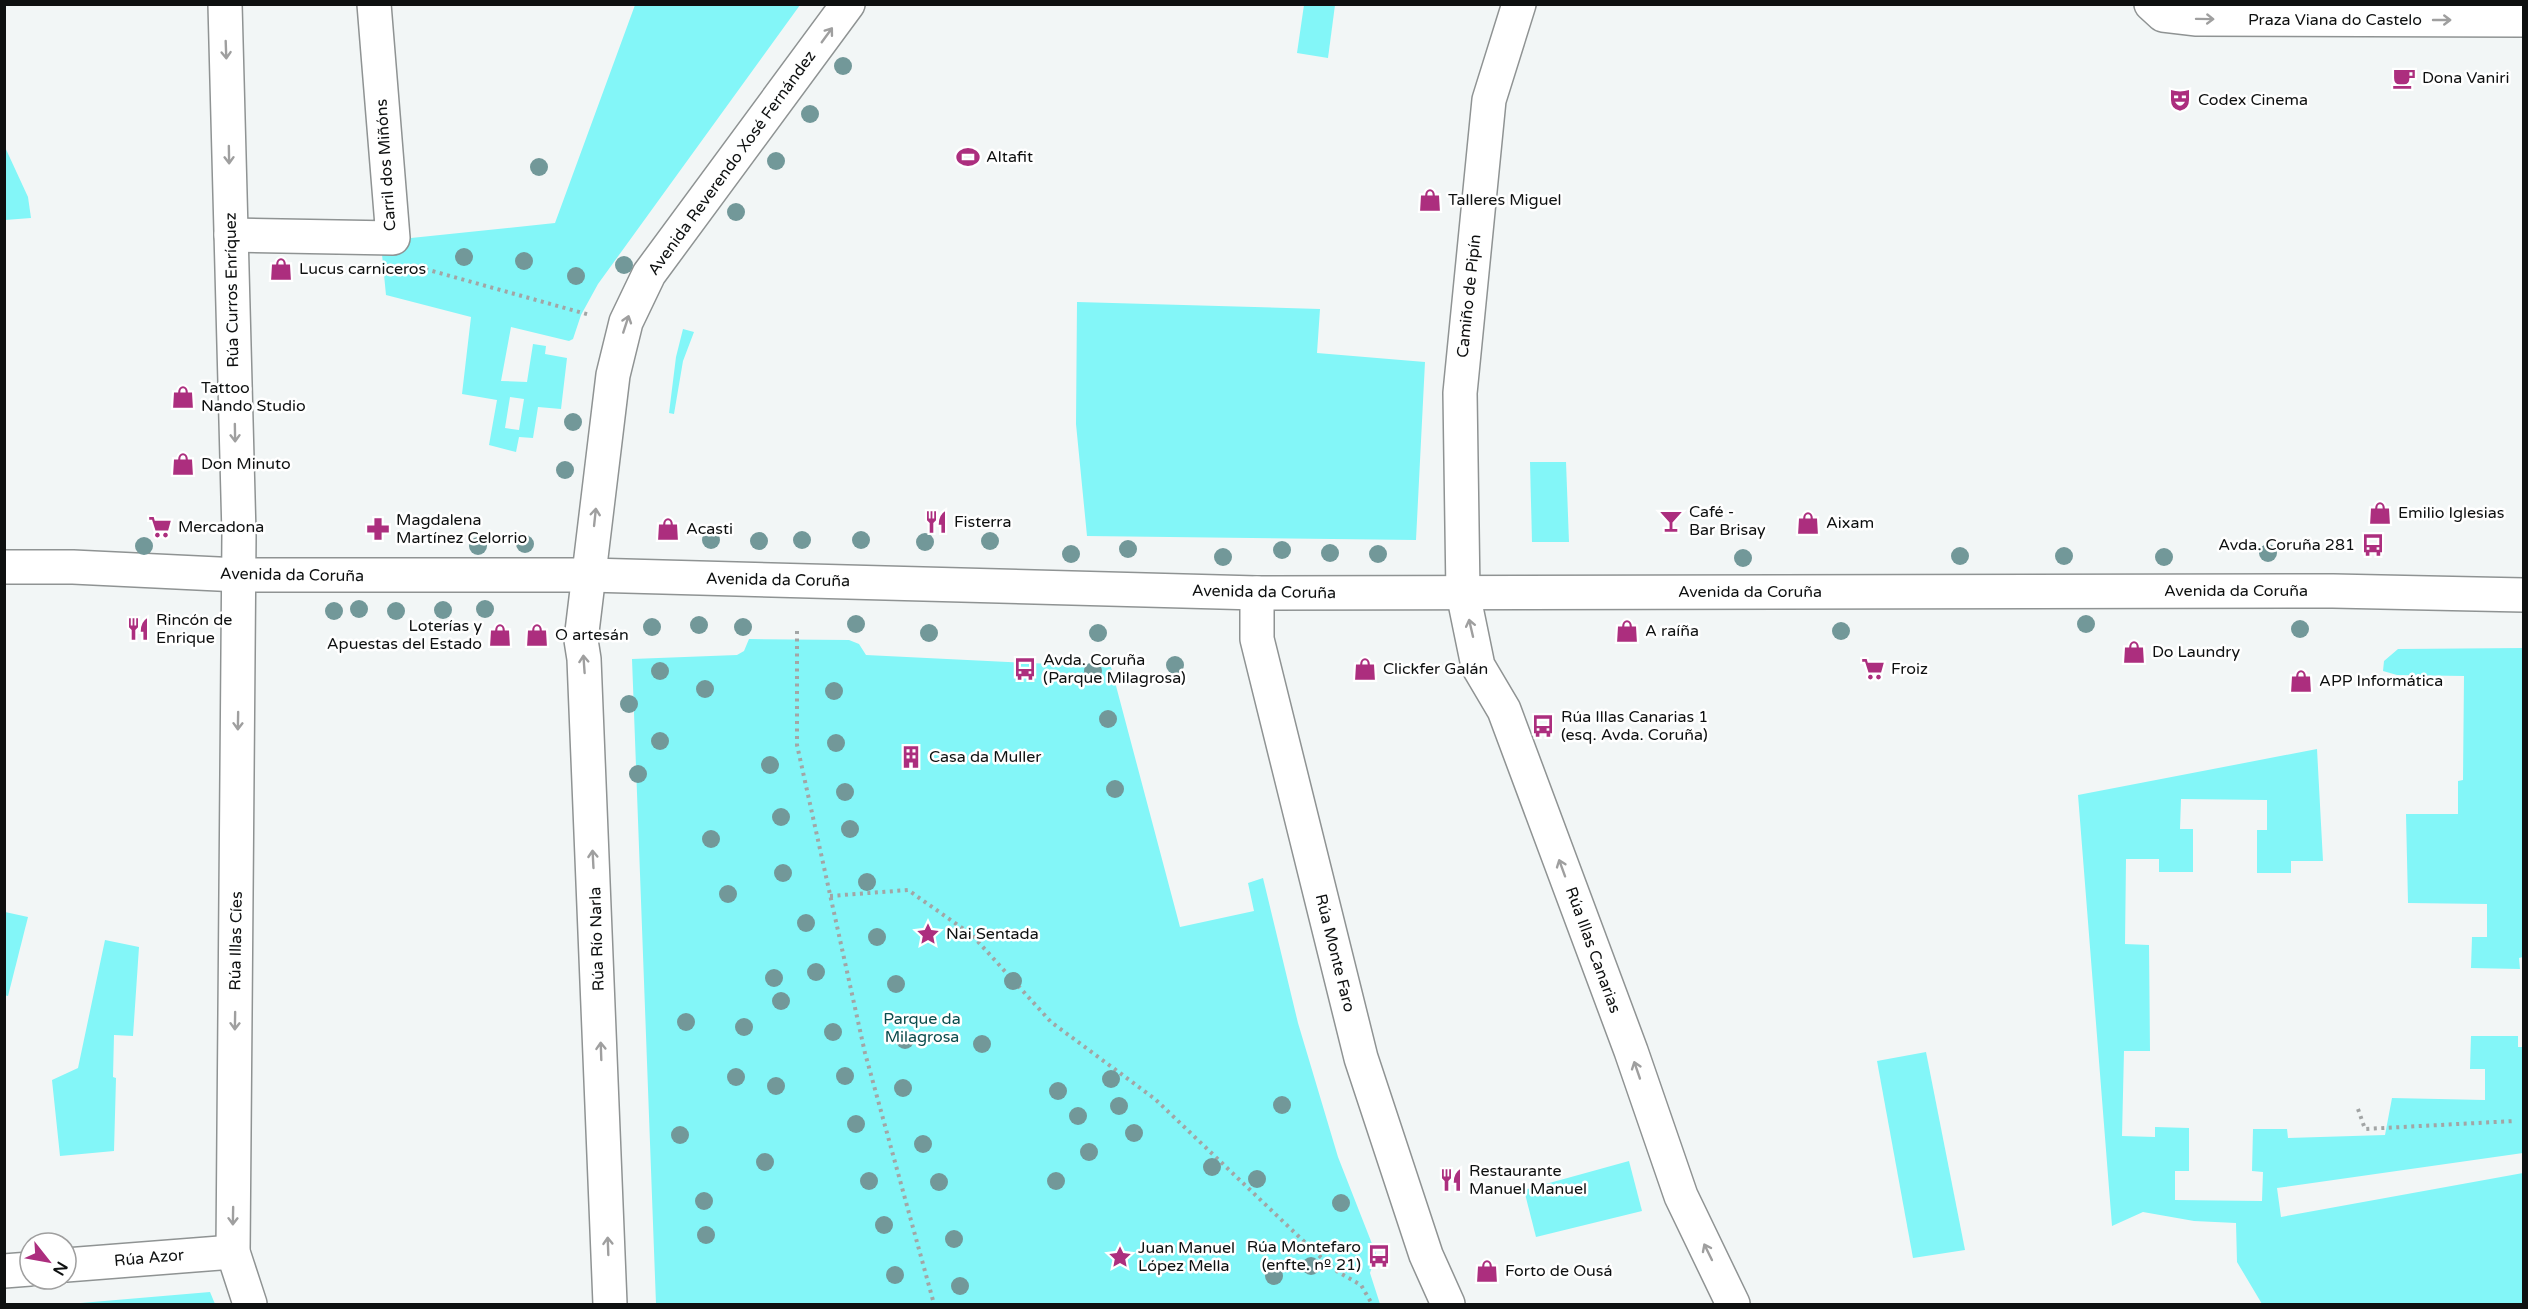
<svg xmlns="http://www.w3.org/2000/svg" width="2528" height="1309" font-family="'Varela Round',sans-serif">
<rect width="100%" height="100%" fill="#f2f6f6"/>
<!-- green -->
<g fill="#83f6f8" fill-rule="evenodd">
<path d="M635,5H800L598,284L581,315L573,339L569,341L511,327L501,381L527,382L533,344L546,346L545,354L567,358L561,409L538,407L533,438L519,437L516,452L489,445L497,400L462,394L471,317L386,295L381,244H397L411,238L555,223ZM510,397L524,399L519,430L505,428Z"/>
<polygon points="1304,5 1335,5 1328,58 1297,53"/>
<polygon points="4,145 28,197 31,218 5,220"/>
<polygon points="1077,302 1320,309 1317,353 1425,362 1416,540 1087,536 1076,424"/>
<polygon points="683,329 694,332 683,361 674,414 669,413 676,357"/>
<polygon points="1530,462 1566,462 1569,542 1532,542"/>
<polygon points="749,639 849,640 859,644 866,655 1111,667 1180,927 1254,911 1248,883 1263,878 1298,1023 1338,1157 1376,1254 1370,1273 1380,1304 656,1304 632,659 737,655 744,651"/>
<polygon points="2523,648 2523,957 2519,958 2520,969 2471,968 2472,937 2487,937 2487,904 2408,903 2406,814 2458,814 2458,781 2463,780 2464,676 2397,675 2383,671 2384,661 2398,649"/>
<polygon points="2317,749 2323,861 2291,861 2291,873 2257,873 2257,830 2267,830 2267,800 2181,799 2180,829 2193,829 2193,872 2159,872 2159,859 2126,859 2125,944 2149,945 2150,1051 2124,1051 2122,1136 2155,1137 2155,1127 2189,1128 2189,1171 2175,1171 2175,1200 2262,1201 2263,1172 2252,1171 2253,1129 2287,1129 2288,1138 2385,1135 2392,1098 2485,1100 2485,1069 2470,1069 2471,1036 2518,1036 2518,1047 2524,1047 2523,1153 2277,1188 2281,1217 2523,1173 2523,1304 2262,1304 2237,1262 2236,1223 2194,1221 2143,1212 2112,1226 2078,795"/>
<polygon points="5,912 28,917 8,996 4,995"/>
<polygon points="105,940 139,947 133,1036 114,1035 113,1077 116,1078 114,1151 60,1156 52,1080 78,1068"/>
<polygon points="1926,1052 1965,1250 1913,1258 1877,1061"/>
<polygon points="1629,1161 1642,1211 1536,1237 1524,1190"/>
<polygon points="210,1292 215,1304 69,1304"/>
</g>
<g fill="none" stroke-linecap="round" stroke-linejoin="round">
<!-- minor casing -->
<g stroke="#8f9393" stroke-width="36">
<g id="minor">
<polyline points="225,4 239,535 233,1252 250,1304"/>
<polyline points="1519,4 1489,100 1460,393 1463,593 1478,666 1504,710 1631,1051 1681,1196 1733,1304"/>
<polyline points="2151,4 2163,15 2197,19 2524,20"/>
<polyline points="231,235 393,238 374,4"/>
<polyline points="1257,593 1257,639 1361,1058 1426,1255 1448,1304"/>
<polyline points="66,1265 233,1252"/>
<polyline points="4,1271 30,1269"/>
<polyline points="610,1304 584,659 581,640 613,375 626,322 649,274 848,4"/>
</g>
</g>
<!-- tertiary casing -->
<g stroke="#8f9393" stroke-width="36">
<polyline id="tertiary" points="4,567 73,567 239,575 589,575 1257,593 2333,591 2524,595"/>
</g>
<!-- path -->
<g stroke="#a2a5a5" stroke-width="4" stroke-dasharray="3 4.5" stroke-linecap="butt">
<polyline points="418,267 590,315"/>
<polyline points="797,631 797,745 865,1053 934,1304"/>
<polyline points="830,896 908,890 972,935 1051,1022 1155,1099 1315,1252 1338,1272 1361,1285 1372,1304"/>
<polyline points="2358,1109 2365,1129 2514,1121"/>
</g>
<!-- minor -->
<use href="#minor" stroke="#fff" stroke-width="33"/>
<!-- tertiary -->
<use href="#tertiary" stroke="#fff" stroke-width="33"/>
</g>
<!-- trees -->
<g fill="#729899">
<circle cx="843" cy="66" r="9"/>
<circle cx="810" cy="114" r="9"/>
<circle cx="776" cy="161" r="9"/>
<circle cx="539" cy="167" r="9"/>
<circle cx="736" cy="212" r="9"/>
<circle cx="464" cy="257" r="9"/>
<circle cx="524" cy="261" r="9"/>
<circle cx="624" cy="265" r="9"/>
<circle cx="576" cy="276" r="9"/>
<circle cx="573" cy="422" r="9"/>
<circle cx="565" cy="470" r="9"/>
<circle cx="711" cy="540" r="9"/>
<circle cx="802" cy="540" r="9"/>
<circle cx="861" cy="540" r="9"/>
<circle cx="759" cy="541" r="9"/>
<circle cx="990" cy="541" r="9"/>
<circle cx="925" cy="542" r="9"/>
<circle cx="525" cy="544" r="9"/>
<circle cx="144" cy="546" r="9"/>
<circle cx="478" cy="546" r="9"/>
<circle cx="1128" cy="549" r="9"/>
<circle cx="1282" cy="550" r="9"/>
<circle cx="1330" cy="553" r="9"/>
<circle cx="2268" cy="553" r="9"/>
<circle cx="1071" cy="554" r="9"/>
<circle cx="1378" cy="554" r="9"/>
<circle cx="1960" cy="556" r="9"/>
<circle cx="2064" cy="556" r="9"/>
<circle cx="1223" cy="557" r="9"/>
<circle cx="2164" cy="557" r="9"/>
<circle cx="1743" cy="558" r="9"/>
<circle cx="359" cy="609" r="9"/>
<circle cx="485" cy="609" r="9"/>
<circle cx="443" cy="610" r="9"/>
<circle cx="334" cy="611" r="9"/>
<circle cx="396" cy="611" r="9"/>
<circle cx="856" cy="624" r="9"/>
<circle cx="2086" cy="624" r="9"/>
<circle cx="699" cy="625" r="9"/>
<circle cx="652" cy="627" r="9"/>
<circle cx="743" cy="627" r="9"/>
<circle cx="2300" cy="629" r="9"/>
<circle cx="1841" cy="631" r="9"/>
<circle cx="929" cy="633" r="9"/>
<circle cx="1098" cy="633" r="9"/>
<circle cx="1175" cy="665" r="9"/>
<circle cx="660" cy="671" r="9"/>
<circle cx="1093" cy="671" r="9"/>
<circle cx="705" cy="689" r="9"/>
<circle cx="834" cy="691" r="9"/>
<circle cx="629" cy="704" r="9"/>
<circle cx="1108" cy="719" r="9"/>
<circle cx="660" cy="741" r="9"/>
<circle cx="836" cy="743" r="9"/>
<circle cx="770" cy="765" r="9"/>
<circle cx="638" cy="774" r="9"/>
<circle cx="1115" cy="789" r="9"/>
<circle cx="845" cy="792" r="9"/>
<circle cx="781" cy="817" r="9"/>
<circle cx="850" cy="829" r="9"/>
<circle cx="711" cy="839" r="9"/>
<circle cx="783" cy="873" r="9"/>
<circle cx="867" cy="882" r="9"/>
<circle cx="728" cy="894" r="9"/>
<circle cx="806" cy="923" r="9"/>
<circle cx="877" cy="937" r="9"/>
<circle cx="816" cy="972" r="9"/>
<circle cx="774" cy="978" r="9"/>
<circle cx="1013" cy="981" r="9"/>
<circle cx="896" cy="984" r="9"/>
<circle cx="781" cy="1001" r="9"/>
<circle cx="686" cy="1022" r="9"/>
<circle cx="744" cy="1027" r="9"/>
<circle cx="833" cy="1032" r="9"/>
<circle cx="905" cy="1040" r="9"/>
<circle cx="982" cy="1044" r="9"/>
<circle cx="845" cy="1076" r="9"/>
<circle cx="736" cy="1077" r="9"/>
<circle cx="1111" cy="1079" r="9"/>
<circle cx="776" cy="1086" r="9"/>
<circle cx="903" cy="1088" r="9"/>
<circle cx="1058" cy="1091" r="9"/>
<circle cx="1282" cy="1105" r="9"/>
<circle cx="1119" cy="1106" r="9"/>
<circle cx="1078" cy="1116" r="9"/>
<circle cx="856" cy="1124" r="9"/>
<circle cx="1134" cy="1133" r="9"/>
<circle cx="680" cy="1135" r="9"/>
<circle cx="923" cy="1144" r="9"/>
<circle cx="1089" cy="1152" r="9"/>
<circle cx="765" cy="1162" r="9"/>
<circle cx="1212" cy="1167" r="9"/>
<circle cx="1257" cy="1179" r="9"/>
<circle cx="869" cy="1181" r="9"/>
<circle cx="1056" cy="1181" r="9"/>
<circle cx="939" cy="1182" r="9"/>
<circle cx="704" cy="1201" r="9"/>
<circle cx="1341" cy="1203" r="9"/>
<circle cx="884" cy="1225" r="9"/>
<circle cx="706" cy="1235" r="9"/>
<circle cx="954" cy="1239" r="9"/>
<circle cx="1311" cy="1266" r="9"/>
<circle cx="895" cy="1275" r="9"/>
<circle cx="1274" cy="1276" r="9"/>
<circle cx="960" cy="1286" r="9"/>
</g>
<!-- one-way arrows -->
<defs><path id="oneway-shaft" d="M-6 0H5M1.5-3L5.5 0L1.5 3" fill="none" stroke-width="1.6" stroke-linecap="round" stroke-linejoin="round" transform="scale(1.5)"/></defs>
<g stroke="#9f9f9f">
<use href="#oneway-shaft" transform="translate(2205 19) rotate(1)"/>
<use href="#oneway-shaft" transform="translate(2442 20)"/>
<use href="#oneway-shaft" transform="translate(827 35) rotate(-54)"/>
<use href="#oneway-shaft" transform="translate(226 50) rotate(88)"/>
<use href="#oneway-shaft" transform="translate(229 155) rotate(89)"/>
<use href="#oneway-shaft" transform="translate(626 324) rotate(-72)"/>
<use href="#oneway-shaft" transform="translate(235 433) rotate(89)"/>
<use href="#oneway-shaft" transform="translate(595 517) rotate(-84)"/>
<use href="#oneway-shaft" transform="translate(1471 628) rotate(-103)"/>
<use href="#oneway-shaft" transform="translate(584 664) rotate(-94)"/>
<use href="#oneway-shaft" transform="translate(238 721) rotate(91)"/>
<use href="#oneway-shaft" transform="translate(593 859) rotate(-93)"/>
<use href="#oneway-shaft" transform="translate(1562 868) rotate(-110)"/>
<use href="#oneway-shaft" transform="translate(235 1021) rotate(91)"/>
<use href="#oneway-shaft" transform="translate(601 1051) rotate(-92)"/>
<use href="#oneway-shaft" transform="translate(1637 1070) rotate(-109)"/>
<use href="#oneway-shaft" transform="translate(233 1216) rotate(91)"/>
<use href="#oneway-shaft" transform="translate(608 1246) rotate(-92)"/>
<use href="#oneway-shaft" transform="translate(1708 1252) rotate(-116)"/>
</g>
<!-- icons -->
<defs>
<g id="cafe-bare" transform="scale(1.8)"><path d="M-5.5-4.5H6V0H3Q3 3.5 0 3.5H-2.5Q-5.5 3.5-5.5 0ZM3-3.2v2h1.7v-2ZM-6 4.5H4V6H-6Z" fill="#ac2e7e" stroke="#fff" stroke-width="2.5" paint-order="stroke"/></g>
<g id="theatre-bare" transform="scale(1.8)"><path d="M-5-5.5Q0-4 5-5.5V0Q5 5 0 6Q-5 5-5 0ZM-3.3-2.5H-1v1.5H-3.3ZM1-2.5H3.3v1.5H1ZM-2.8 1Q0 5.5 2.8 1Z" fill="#ac2e7e" stroke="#fff" stroke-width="2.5" paint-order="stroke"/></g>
<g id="stadium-bare" transform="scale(1.8)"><path d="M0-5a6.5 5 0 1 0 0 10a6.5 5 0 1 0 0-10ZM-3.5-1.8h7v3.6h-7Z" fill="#ac2e7e" stroke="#fff" stroke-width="2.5" paint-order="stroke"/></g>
<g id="shop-bare" transform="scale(1.8)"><path d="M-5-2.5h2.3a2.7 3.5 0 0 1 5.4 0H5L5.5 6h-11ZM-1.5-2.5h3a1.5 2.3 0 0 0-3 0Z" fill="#ac2e7e" stroke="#fff" stroke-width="2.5" paint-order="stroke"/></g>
<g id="bar-bare" transform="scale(1.8)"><path d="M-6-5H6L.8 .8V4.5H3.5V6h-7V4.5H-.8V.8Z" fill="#ac2e7e" stroke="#fff" stroke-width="2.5" paint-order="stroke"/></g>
<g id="restaurant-bare" transform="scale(1.8)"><path d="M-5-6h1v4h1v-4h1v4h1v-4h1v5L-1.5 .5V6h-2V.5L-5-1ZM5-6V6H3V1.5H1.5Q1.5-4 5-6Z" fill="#ac2e7e" stroke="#fff" stroke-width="2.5" paint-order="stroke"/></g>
<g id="supermarket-bare" transform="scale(1.8)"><path d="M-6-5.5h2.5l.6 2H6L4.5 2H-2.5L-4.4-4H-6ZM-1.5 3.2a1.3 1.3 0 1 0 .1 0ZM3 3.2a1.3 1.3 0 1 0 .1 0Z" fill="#ac2e7e" stroke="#fff" stroke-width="2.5" paint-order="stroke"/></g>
<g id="pharmacy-bare" transform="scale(1.8)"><path d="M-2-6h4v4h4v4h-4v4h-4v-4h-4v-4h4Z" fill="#ac2e7e" stroke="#fff" stroke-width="2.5" paint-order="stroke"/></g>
<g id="bus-bare" transform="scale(1.8)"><path d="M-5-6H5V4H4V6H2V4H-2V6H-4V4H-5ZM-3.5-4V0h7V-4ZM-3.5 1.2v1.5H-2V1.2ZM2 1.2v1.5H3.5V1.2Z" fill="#ac2e7e" stroke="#fff" stroke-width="2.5" paint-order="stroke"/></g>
<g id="building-bare" transform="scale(1.8)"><path d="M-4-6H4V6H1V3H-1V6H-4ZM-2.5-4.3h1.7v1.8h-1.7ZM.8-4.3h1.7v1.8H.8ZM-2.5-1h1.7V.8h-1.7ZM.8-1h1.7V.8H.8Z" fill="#ac2e7e" stroke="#fff" stroke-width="2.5" paint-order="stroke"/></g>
<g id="sight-bare" transform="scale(1.8)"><path d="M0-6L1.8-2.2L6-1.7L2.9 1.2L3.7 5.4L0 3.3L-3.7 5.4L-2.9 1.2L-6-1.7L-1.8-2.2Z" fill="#ac2e7e" stroke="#fff" stroke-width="2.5" paint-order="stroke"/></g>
</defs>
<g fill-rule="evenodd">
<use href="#cafe-bare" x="2404" y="78"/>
<use href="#theatre-bare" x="2180" y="100"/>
<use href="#stadium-bare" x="968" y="157"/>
<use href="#shop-bare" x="1430" y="200"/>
<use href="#shop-bare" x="281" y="269"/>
<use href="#shop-bare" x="183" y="397"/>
<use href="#shop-bare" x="183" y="464"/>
<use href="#shop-bare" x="2380" y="513"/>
<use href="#bar-bare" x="1671" y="521"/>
<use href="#restaurant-bare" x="936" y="522"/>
<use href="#shop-bare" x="1808" y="523"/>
<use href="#supermarket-bare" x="160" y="527"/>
<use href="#pharmacy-bare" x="378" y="529"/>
<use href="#shop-bare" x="668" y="529"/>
<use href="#bus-bare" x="2373" y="545"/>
<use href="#restaurant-bare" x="138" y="629"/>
<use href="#shop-bare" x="1627" y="631"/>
<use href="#shop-bare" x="500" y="635"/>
<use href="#shop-bare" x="537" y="635"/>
<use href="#shop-bare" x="2134" y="652"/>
<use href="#bus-bare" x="1025" y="669"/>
<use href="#shop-bare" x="1365" y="669"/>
<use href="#supermarket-bare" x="1873" y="669"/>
<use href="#shop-bare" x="2301" y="681"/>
<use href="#bus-bare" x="1543" y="726"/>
<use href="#building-bare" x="911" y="757"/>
<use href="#sight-bare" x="928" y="934"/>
<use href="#restaurant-bare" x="1451" y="1180"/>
<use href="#bus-bare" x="1379" y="1256"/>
<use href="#sight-bare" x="1120" y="1257"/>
<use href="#shop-bare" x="1487" y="1271"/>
</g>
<g text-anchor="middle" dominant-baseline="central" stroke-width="5" stroke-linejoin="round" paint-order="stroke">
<!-- street labels -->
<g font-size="16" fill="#0e1010" stroke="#fff">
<text x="2335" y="20">Praza Viana do Castelo</text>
<text transform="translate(732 163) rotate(-54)">Avenida Reverendo Xosé Fernández</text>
<text transform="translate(386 165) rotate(-94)">Carril dos Miñóns</text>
<text transform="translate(232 290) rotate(-91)">Rúa Curros Enríquez</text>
<text transform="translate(1469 296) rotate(-84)">Camiño de Pipín</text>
<text transform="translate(292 575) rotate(1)">Avenida da Coruña</text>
<text transform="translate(778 580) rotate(1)">Avenida da Coruña</text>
<text x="2236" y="591">Avenida da Coruña</text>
<text transform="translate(1264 592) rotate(1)">Avenida da Coruña</text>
<text x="1750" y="592">Avenida da Coruña</text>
<text transform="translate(597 939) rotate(-92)">Rúa Río Narla</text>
<text transform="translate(236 941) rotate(-89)">Rúa Illas Cíes</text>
<text transform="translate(1593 950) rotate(70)">Rúa Illas Canarias</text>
<text transform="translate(1335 953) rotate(76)">Rúa Monte Faro</text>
<text transform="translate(149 1258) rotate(-5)">Rúa Azor</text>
</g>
<!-- poi labels -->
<g font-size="16" fill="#0e1010" stroke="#fff" text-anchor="start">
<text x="2422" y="78">Dona Vaniri</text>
<text x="2198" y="100">Codex Cinema</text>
<text x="986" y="157">Altafit</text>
<text x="1448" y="200">Talleres Miguel</text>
<text x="299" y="269">Lucus carniceros</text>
<text x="201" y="388">Tattoo<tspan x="201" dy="18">Nando Studio</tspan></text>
<text x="201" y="464">Don Minuto</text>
<text x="1689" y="512">Café -<tspan x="1689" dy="18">Bar Brisay</tspan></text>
<text x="2398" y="513">Emilio Iglesias</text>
<text x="396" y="520">Magdalena<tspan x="396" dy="18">Martínez Celorrio</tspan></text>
<text x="954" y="522">Fisterra</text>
<text x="1826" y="523">Aixam</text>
<text x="178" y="527">Mercadona</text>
<text x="686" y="529">Acasti</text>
<text x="2355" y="545" text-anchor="end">Avda. Coruña 281</text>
<text x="156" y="620">Rincón de<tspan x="156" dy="18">Enrique</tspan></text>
<text x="482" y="626" text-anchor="end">Loterías y<tspan x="482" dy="18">Apuestas del Estado</tspan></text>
<text x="1645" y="631">A raíña</text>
<text x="555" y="635">O artesán</text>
<text x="2152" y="652">Do Laundry</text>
<text x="1043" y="660">Avda. Coruña<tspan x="1043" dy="18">(Parque Milagrosa)</tspan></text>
<text x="1383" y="669">Clickfer Galán</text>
<text x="1891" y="669">Froiz</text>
<text x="2319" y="681">APP Informática</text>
<text x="1561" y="717">Rúa Illas Canarias 1<tspan x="1561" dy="18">(esq. Avda. Coruña)</tspan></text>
<text x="929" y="757">Casa da Muller</text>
<text x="946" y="934">Nai Sentada</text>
<text x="1469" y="1171">Restaurante<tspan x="1469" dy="18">Manuel Manuel</tspan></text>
<text x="1361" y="1247" text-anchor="end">Rúa Montefaro<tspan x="1361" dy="18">(enfte. nº 21)</tspan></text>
<text x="1138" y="1248">Juan Manuel<tspan x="1138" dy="18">López Mella</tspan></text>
<text x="1505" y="1271">Forto de Ousá</text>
</g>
<!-- park labels -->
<g font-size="16" fill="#0a4c4d" stroke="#fff">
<text x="922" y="1019">Parque da<tspan x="922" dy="18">Milagrosa</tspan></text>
</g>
</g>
<!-- border -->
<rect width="2528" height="1309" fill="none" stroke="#0e1010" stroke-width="12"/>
<!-- north arrow -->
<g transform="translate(48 1261) rotate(121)"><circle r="28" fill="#ffffff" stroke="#9f9f9f" stroke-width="1.5"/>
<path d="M0-4.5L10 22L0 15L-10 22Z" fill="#ac2e7e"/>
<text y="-9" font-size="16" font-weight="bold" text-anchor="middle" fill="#0e1010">N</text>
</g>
</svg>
